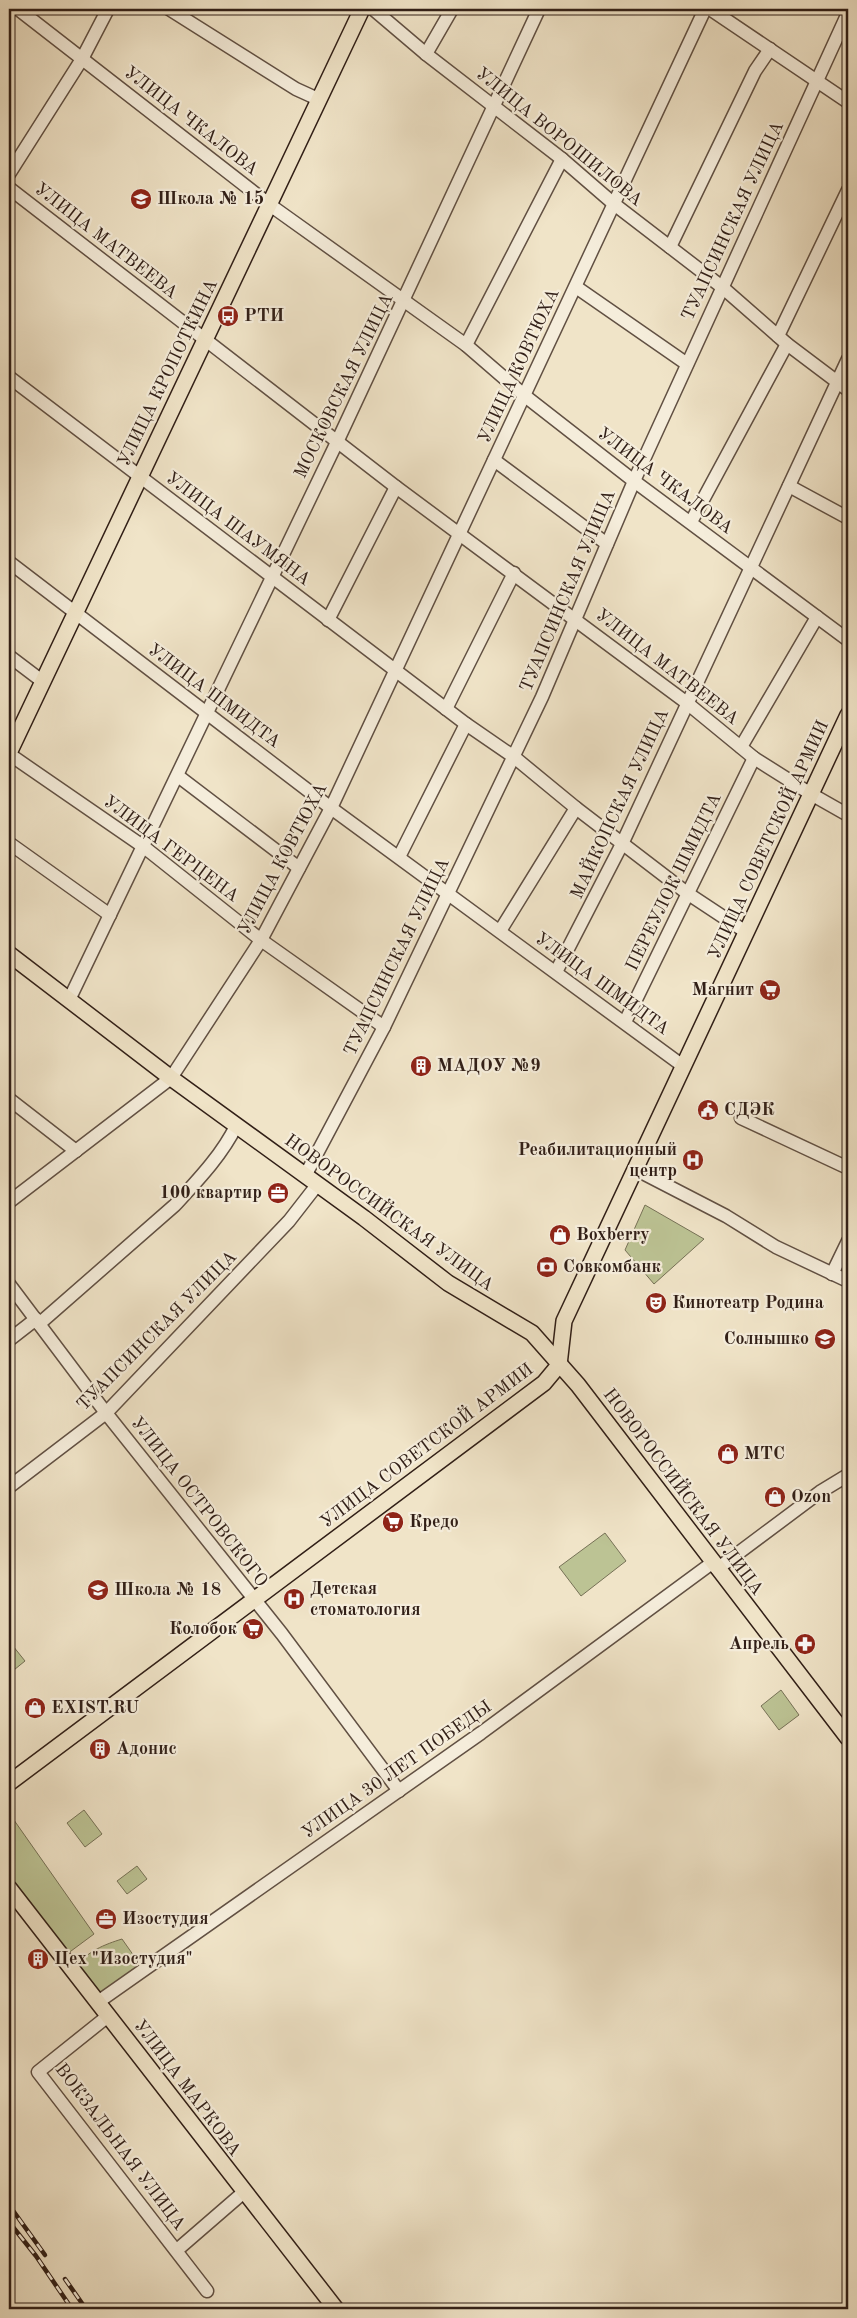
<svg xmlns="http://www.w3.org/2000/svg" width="857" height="2318" font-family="'Old Standard TT',serif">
<rect width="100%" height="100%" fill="#f0e4c8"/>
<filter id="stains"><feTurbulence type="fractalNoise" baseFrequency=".004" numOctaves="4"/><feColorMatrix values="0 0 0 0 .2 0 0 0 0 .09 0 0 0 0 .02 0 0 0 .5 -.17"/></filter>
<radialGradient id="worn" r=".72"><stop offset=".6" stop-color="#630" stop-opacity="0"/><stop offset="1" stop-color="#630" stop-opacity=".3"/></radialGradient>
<!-- green -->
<g fill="#bcc394" stroke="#767156">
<polygon points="645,1205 704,1239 654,1284 625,1250"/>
<polygon points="605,1533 626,1561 581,1596 559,1567"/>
<polygon points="9,1641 25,1661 9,1674"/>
<polygon points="781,1690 799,1715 779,1730 761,1706"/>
<polygon points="84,1810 102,1834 85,1847 67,1823"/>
<polygon points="9,1813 94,1934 67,1954 9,1877"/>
<polygon points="137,1866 147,1879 127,1894 117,1881"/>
<path d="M122,1939L141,1966L103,1994H95L77,1968C84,1952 106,1944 122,1939Z"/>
</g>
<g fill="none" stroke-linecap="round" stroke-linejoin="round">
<!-- minor casing -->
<g stroke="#615043" stroke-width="15">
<g id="minor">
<polyline points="18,9 270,205 466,345 525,396 634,481 848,640"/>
<polyline points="169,9 296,89 318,99"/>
<polyline points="373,9 426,54 562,159 614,204 722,287 787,344 848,390"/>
<polyline points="710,9 848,102"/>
<polyline points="426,54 452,9"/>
<polyline points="9,174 82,59 108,9"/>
<polyline points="9,188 396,487 687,703 754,758 811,794 848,815"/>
<polyline points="670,247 755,71 770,49"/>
<polyline points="576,287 687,364"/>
<polyline points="778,336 848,190"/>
<polyline points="466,345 562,159"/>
<polyline points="9,377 466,724 514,757 576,808 687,893 746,932"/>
<polyline points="494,460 607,544"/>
<polyline points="789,486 848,518"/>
<polyline points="691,522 787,344"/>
<polyline points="9,562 331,808 683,1066"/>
<polyline points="328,620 396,487"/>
<polyline points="9,656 42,681"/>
<polyline points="446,709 514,573"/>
<polyline points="741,747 817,617"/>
<polyline points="9,754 144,847 261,940 384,1027"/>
<polyline points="178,776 299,868"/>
<polyline points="9,843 110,915"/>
<polyline points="399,857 466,724"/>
<polyline points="500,931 576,808"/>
<polyline points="556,972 622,844 848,359"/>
<polyline points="69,1000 338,440 539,9"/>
<polyline points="625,1022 754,758"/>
<polyline points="9,1099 76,1151"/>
<polyline points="741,1118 848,1168"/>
<polyline points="635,1169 726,1216 776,1247 848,1281"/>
<polyline points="305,1176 384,1027 542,697 634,481 848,13"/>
<polyline points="9,1202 171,1078 261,940 331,808 705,9"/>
<polyline points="832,1274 848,1241"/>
<polyline points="9,1284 106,1413 282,1634 399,1791"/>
<path d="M39,1324L175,1205C197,1181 222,1155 236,1126"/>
<polyline points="9,1340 36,1319"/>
<polyline points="9,1487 106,1413 289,1221 317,1185"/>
<polyline points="717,1569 820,1492 848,1475"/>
<polyline points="98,2002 481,1733 712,1563"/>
<polyline points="108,2016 38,2072 207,2291"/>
<polyline points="177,2250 244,2192"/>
</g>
</g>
<!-- major casing -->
<g stroke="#311f17" stroke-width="18">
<g id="major">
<polyline points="9,753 362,9"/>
<polyline points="9,954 171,1078 364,1218 448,1283 532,1333 578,1385 848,1738"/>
<polyline points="9,1783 544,1383 559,1365 564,1321 848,715"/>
<polyline points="9,1888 336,2309"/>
</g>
</g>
<!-- minor -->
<use href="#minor" stroke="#f5eddb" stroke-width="12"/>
<!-- major -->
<use href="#major" stroke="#f0e4c8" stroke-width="15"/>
<!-- rail casing -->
<g stroke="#311f17" stroke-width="4.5">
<g id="rail">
<polyline points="9,2205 45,2255"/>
<polyline points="9,2222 36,2256 72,2309"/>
<polyline points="65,2279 86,2309"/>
</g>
</g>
<!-- rail -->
<use href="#rail" stroke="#f5eddb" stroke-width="2.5" stroke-dasharray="8" stroke-linecap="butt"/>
</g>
<!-- icons -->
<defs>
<g id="school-disc" transform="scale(1.125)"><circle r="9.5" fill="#8f2418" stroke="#f5eddb"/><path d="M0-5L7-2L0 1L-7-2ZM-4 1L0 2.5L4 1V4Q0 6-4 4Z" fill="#fff"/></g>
<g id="bus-disc" transform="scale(1.125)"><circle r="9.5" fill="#8f2418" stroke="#f5eddb"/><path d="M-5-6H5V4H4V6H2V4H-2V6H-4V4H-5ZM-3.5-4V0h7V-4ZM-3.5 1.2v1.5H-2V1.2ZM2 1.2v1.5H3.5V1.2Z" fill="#fff"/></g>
<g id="supermarket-disc" transform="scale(1.125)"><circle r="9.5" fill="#8f2418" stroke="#f5eddb"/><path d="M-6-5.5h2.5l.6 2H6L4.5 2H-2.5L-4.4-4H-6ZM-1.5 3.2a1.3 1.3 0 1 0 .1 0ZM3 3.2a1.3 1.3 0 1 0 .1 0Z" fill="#fff"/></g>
<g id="building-disc" transform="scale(1.125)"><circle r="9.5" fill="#8f2418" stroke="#f5eddb"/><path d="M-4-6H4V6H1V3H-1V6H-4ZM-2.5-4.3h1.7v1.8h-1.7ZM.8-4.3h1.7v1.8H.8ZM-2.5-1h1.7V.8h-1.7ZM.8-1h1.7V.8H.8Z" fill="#fff"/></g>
<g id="civic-disc" transform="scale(1.125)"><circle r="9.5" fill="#8f2418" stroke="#f5eddb"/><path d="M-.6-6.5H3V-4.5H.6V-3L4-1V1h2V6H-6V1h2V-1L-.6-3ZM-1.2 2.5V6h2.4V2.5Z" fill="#fff"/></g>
<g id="hospital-disc" transform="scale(1.125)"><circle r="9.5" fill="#8f2418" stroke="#f5eddb"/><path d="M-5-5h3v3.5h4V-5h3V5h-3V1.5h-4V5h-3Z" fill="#fff"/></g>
<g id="office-disc" transform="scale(1.125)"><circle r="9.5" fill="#8f2418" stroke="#f5eddb"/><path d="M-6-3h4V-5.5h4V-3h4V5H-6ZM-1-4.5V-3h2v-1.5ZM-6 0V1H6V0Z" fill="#fff"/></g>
<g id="shop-disc" transform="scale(1.125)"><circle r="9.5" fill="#8f2418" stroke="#f5eddb"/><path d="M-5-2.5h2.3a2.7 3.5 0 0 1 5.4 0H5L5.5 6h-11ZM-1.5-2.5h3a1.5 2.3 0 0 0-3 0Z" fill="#fff"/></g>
<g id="bank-disc" transform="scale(1.125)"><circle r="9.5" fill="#8f2418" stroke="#f5eddb"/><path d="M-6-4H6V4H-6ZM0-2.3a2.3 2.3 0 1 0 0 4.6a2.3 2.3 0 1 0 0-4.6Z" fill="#fff"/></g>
<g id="theatre-disc" transform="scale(1.125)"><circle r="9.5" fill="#8f2418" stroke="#f5eddb"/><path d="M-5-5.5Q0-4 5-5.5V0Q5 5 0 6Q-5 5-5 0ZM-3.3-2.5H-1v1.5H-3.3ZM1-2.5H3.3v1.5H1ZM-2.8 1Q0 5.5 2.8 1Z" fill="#fff"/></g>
<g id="pharmacy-disc" transform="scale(1.125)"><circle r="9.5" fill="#8f2418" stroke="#f5eddb"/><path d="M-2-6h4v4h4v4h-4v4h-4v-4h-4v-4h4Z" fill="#fff"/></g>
</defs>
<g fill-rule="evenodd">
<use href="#school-disc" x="141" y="199"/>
<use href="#bus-disc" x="228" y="316"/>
<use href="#supermarket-disc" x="770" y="990"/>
<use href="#building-disc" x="421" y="1066"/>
<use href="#civic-disc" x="708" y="1110"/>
<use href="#hospital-disc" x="693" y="1160"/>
<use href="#office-disc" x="278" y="1193"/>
<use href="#shop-disc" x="560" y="1235"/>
<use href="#bank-disc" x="547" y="1267"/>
<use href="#theatre-disc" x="656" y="1303"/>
<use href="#school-disc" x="825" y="1339"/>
<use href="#shop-disc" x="728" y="1454"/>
<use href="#shop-disc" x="775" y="1497"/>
<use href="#supermarket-disc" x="393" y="1522"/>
<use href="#school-disc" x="98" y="1590"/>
<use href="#hospital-disc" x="294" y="1599"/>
<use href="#supermarket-disc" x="253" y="1629"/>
<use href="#pharmacy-disc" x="805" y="1644"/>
<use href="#shop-disc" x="35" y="1708"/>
<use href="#building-disc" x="100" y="1749"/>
<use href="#office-disc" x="106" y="1919"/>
<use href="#building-disc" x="38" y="1959"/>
</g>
<g text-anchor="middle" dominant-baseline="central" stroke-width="4.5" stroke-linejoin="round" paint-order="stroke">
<!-- street labels -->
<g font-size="18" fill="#311f17" stroke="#f5eddb">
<text transform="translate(191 121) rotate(38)">УЛИЦА ЧКАЛОВА</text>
<text transform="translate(559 137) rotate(39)">УЛИЦА ВОРОШИЛОВА</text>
<text transform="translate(733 221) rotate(-65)">ТУАПСИНСКАЯ УЛИЦА</text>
<text transform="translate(106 241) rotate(38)">УЛИЦА МАТВЕЕВА</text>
<text transform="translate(519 366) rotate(-65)">УЛИЦА КОВТЮХА</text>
<text transform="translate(168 373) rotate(-64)">УЛИЦА КРОПОТКИНА</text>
<text transform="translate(344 386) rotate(-64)">МОСКОВСКАЯ УЛИЦА</text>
<text transform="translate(665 481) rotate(37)">УЛИЦА ЧКАЛОВА</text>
<text transform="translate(238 529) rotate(37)">УЛИЦА ШАУМЯНА</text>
<text transform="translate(568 591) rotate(-67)">ТУАПСИНСКАЯ УЛИЦА</text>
<text transform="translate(667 667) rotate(38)">УЛИЦА МАТВЕЕВА</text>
<text transform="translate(214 696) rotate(37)">УЛИЦА ШМИДТА</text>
<text transform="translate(620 804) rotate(-65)">МАЙКОПСКАЯ УЛИЦА</text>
<text transform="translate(769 840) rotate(-65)">УЛИЦА СОВЕТСКОЙ АРМИИ</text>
<text transform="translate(171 849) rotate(37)">УЛИЦА ГЕРЦЕНА</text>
<text transform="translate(283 859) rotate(-62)">УЛИЦА КОВТЮХА</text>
<text transform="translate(674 882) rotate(-64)">ПЕРЕУЛОК ШМИДТА</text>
<text transform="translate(397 957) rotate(-64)">ТУАПСИНСКАЯ УЛИЦА</text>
<text transform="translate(602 984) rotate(36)">УЛИЦА ШМИДТА</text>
<text transform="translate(389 1213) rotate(36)">НОВОРОССИЙСКАЯ УЛИЦА</text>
<text transform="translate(157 1331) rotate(-45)">ТУАПСИНСКАЯ УЛИЦА</text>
<text transform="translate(427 1446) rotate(-37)">УЛИЦА СОВЕТСКОЙ АРМИИ</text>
<text transform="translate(683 1492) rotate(53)">НОВОРОССИЙСКАЯ УЛИЦА</text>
<text transform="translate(199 1502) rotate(52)">УЛИЦА ОСТРОВСКОГО</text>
<text transform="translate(397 1770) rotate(-35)">УЛИЦА 30 ЛЕТ ПОБЕДЫ</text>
<text transform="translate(187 2088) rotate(53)">УЛИЦА МАРКОВА</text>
<text transform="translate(120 2147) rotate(53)">ВОКЗАЛЬНАЯ УЛИЦА</text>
</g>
<!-- poi labels -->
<g font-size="18" font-weight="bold" fill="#311f17" stroke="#f5eddb" text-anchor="start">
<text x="157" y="199">Школа № 15</text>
<text x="244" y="316">РТИ</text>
<text x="754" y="990" text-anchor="end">Магнит</text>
<text x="437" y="1066">МАДОУ №9</text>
<text x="724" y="1110">СДЭК</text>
<text x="677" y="1150" text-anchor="end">Реабилитационный<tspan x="677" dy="21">центр</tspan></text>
<text x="262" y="1193" text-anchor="end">100 квартир</text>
<text x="576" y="1235">Boxberry</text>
<text x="563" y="1267">Совкомбанк</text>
<text x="672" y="1303">Кинотеатр Родина</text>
<text x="809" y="1339" text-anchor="end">Солнышко</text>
<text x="744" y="1454">МТС</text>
<text x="791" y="1497">Ozon</text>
<text x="409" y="1522">Кредо</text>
<text x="310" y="1589">Детская<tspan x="310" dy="21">стоматология</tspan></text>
<text x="114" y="1590">Школа № 18</text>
<text x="237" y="1629" text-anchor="end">Колобок</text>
<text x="789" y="1644" text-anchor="end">Апрель</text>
<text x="51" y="1708">EXIST.RU</text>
<text x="116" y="1749">Адонис</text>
<text x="122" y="1919">Изостудия</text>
<text x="54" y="1959">Цех "Изостудия"</text>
</g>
</g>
<!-- margin -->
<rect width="857" height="2318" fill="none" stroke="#f0e4c8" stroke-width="30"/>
<rect x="10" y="10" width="837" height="2298" fill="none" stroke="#311f17" stroke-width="2.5"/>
<rect x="15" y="15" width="827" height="2288" fill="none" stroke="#311f17"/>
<rect width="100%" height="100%" filter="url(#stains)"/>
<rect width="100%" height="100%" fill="url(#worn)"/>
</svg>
